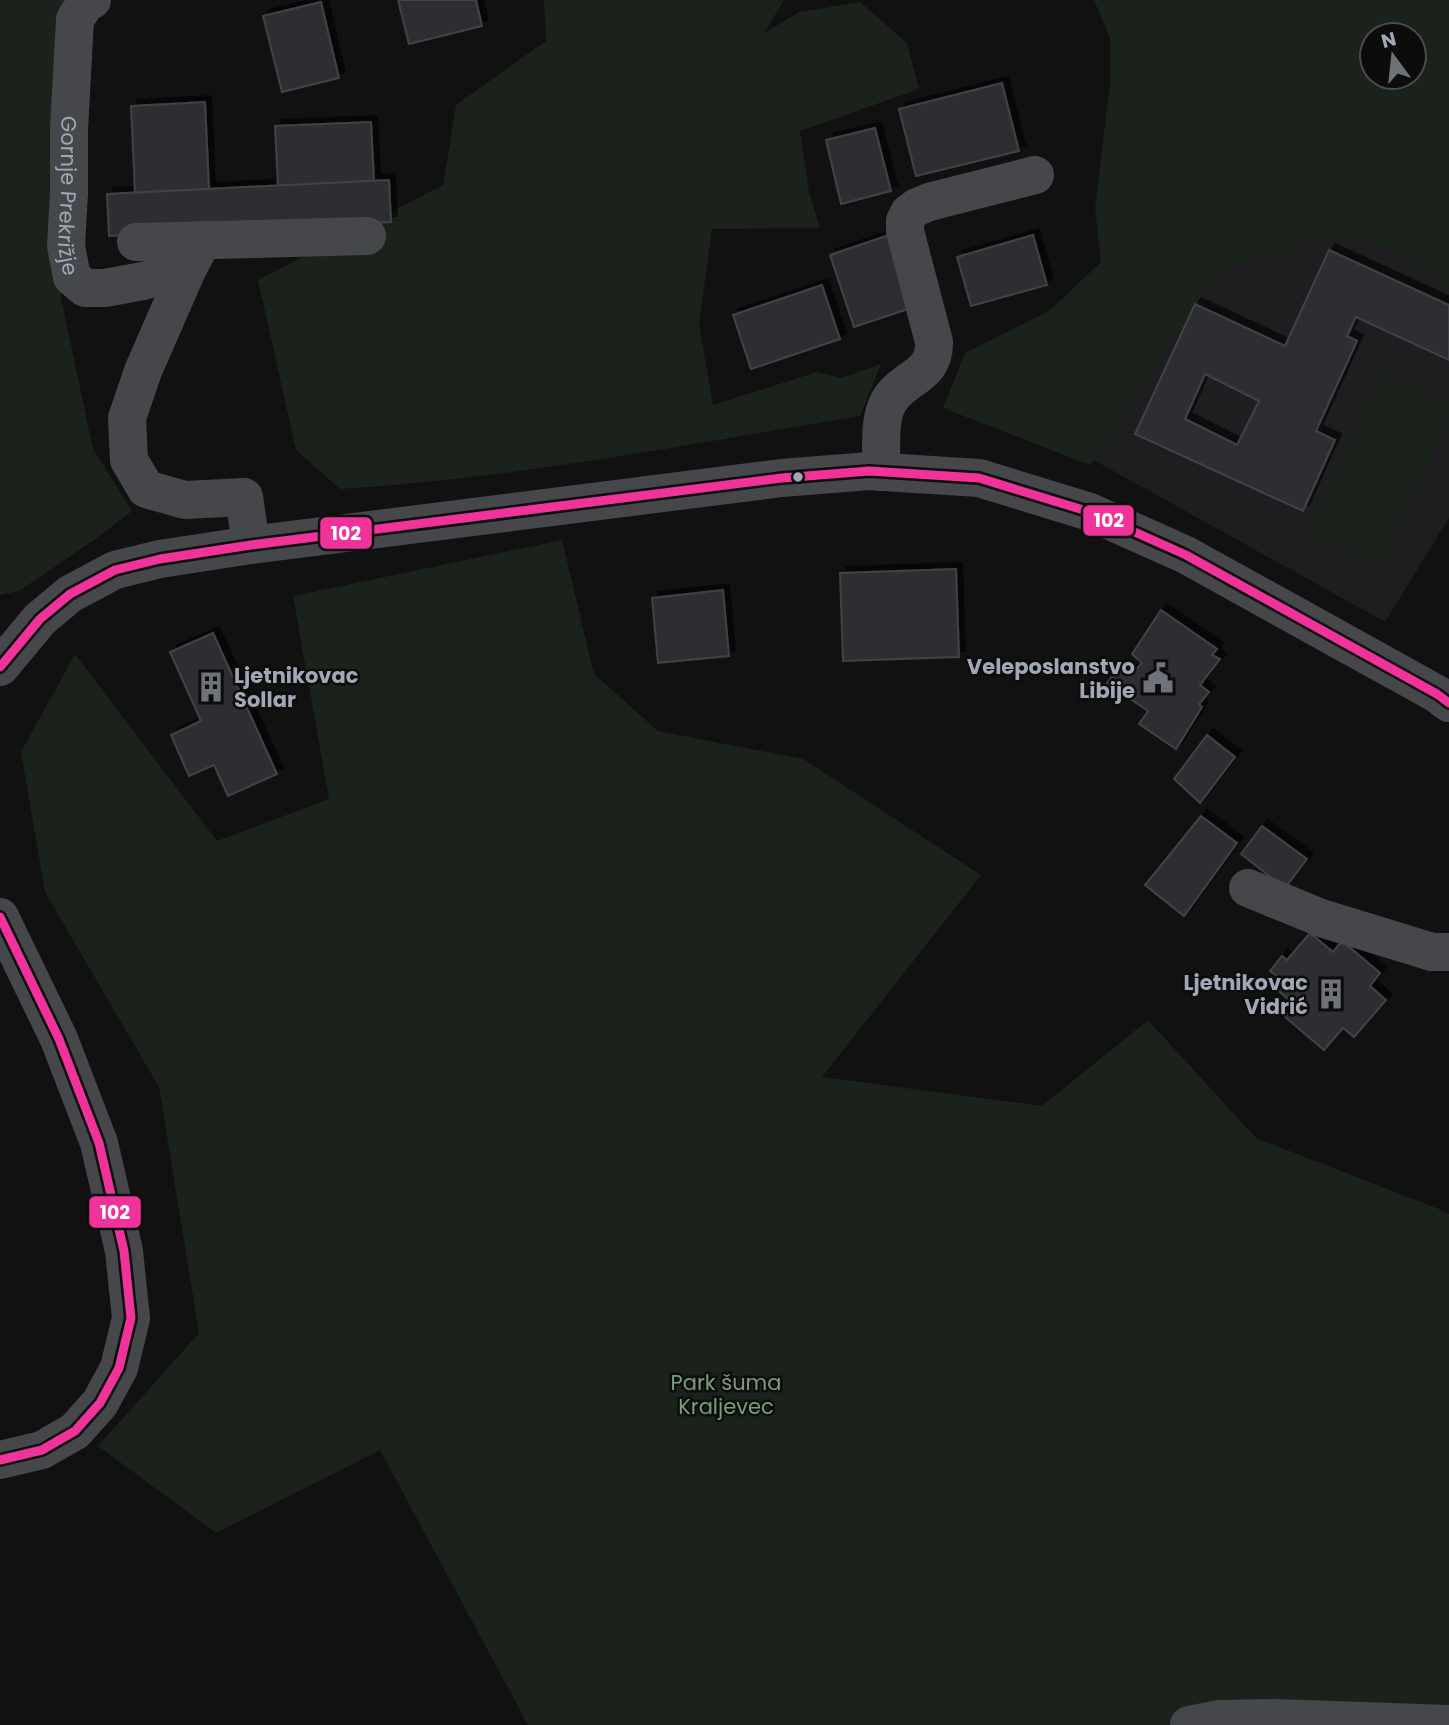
<svg xmlns="http://www.w3.org/2000/svg" width="1449" height="1725" font-family="Poppins,sans-serif">
<defs>
<filter id="shadow"><feDropShadow dx="6" dy="-6" stdDeviation="0" flood-color="#0009"/></filter>
</defs>
<rect width="100%" height="100%" fill="#111112"/>
<!-- built -->
<polygon fill="#1e1e20" points="1218,193 1449,262 1449,518 1385,622 1081,453"/>
<!-- green -->
<g fill="#1b221c" fill-rule="evenodd">
<polygon points="0,0 66,0 61,298 93,449 132,511 94,540 19,591 0,595"/>
<path d="M544,0H784L764,33L799,12L860,2L907,43L919,89L800,131L809,192L820,228L712,229L699,324L713,405L817,372L841,378L881,364L860,416C687,445 515,478 340,489L296,450L258,280L443,185L456,105L546,41Z"/>
<path d="M1094,0H1449V286L1385,249L1321,235L1282,258L1223,266L1161,356L1107,445L1090,465L943,408L965,353L1049,311L1101,262L1095,208L1110,84V38ZM1372,35H1414V77H1372Z"/>
<polygon points="1381,371 1449,402 1449,421 1380,568 1305,533"/>
<polygon points="562,540 594,674 658,731 803,759 981,875 822,1077 1042,1106 1148,1020 1256,1138 1439,1209 1449,1214 1449,1725 528,1725 380,1450 216,1533 98,1446 199,1333 159,1087 45,892 21,752 75,654 217,841 329,799 293,596"/>
</g>
<!-- building -->
<g fill="#2f2f31" stroke="#404246" stroke-width="2" fill-rule="evenodd" filter="url(#shadow)">
<polygon points="398,0 476,0 482,26 409,44"/>
<polygon points="321,2 339,78 282,92 263,16"/>
<polygon points="1002,83 1019,151 916,176 899,109"/>
<polygon points="205,102 209,189 135,193 131,106"/>
<polygon points="371,122 374,181 278,186 275,126"/>
<polygon points="875,128 891,191 841,204 826,140"/>
<polygon points="389,180 391,222 109,236 107,194"/>
<polygon points="889,235 914,307 854,327 830,255"/>
<polygon points="1033,235 1047,285 971,306 957,257"/>
<path d="M1329,250L1449,305V360L1356,317L1347,336L1357,341L1316,431L1335,440L1303,511L1135,434L1195,304L1285,346ZM1205,374L1259,401L1237,445L1185,419Z"/>
<polygon points="822,285 840,339 751,369 733,315"/>
<polygon points="956,569 959,657 843,661 840,573"/>
<polygon points="723,590 729,656 658,663 652,598"/>
<polygon points="1161,610 1217,649 1212,655 1220,659 1200,685 1209,692 1199,704 1202,707 1176,749 1139,724 1148,711 1107,683 1121,665 1133,673 1142,663 1132,654"/>
<polygon points="213,633 277,774 228,796 214,765 189,776 171,735 201,721 170,652"/>
<polygon points="1207,735 1235,757 1200,803 1174,779"/>
<polygon points="1201,816 1237,843 1184,916 1145,885"/>
<polygon points="1262,826 1307,859 1285,888 1241,854"/>
<polygon points="1310,933 1333,952 1342,941 1380,973 1370,986 1386,1000 1354,1037 1343,1028 1324,1050 1285,1017 1295,1005 1275,988 1282,980 1270,971 1282,956 1287,960"/>
</g>
<g fill="none" stroke-linecap="round" stroke-linejoin="round">
<!-- minor -->
<g stroke="#45474b" stroke-width="38">
<path id="s1" d="M92,0L86,3L75,19L69,130V194L66,246L72,277L85,288H105L143,281L188,268"/>
<polyline points="203,240 188,268 143,371 127,418 129,460 146,489 185,500 244,497 251,545"/>
<polyline points="136,242 367,236"/>
<path d="M881,472C882,450 878,420 889,401C904,376 935,377 934,342L905,231V221L909,213L917,207L929,202L1035,175"/>
<polyline points="0,667 40,619 70,594 115,570 160,559 251,545 782,478 869,471 979,478 1090,512 1186,555 1437,694 1449,703"/>
<polyline points="1248,888 1321,918 1432,952 1449,952"/>
<polyline points="0,917 59,1039 99,1143 124,1251 131,1318 119,1368 100,1403 75,1431 42,1450 0,1460"/>
<polyline points="1189,1725 1220,1719 1275,1718 1449,1724"/>
</g>
<!-- bus-1 casing -->
<g stroke="#0c0c0d" stroke-width="14">
<g id="bus-1">
<polyline points="0,667 40,619 70,594 115,570 160,559 251,545 782,478 869,471 979,478 1090,512 1186,555 1437,694 1449,703"/>
<polyline points="0,917 59,1039 99,1143 124,1251 131,1318 119,1368 100,1403 75,1431 42,1450 0,1460"/>
</g>
</g>
<!-- bus-1 -->
<use href="#bus-1" stroke="#ef339a" stroke-width="9"/>
</g>
<!-- icons -->
<defs>
<g id="civic-bare" transform="scale(2.415)"><path d="M-.6-6.5H3V-4.5H.6V-3L4-1V1h2V6H-6V1h2V-1L-.6-3ZM-1.2 2.5V6h2.4V2.5Z" fill="#6f727b" stroke="#0c0c0d" stroke-width="2.5" paint-order="stroke"/></g>
<g id="building-bare" transform="scale(2.415)"><path d="M-4-6H4V6H1V3H-1V6H-4ZM-2.5-4.3h1.7v1.8h-1.7ZM.8-4.3h1.7v1.8H.8ZM-2.5-1h1.7V.8h-1.7ZM.8-1h1.7V.8H.8Z" fill="#6f727b" stroke="#0c0c0d" stroke-width="2.5" paint-order="stroke"/></g>
</defs>
<g fill-rule="evenodd">
<use href="#civic-bare" x="1158" y="678"/>
<use href="#building-bare" x="211" y="687"/>
<use href="#building-bare" x="1331" y="994"/>
</g>
<!-- markers -->
<circle fill="#a1a7b4" stroke="#0c0c0d" stroke-width="2.5" cx="798" cy="477" r="6"/>
<g text-anchor="middle" dominant-baseline="central" stroke-width="5" stroke-linejoin="round" paint-order="stroke">
<!-- street labels -->
<g font-size="21" fill="#a1a7b4" stroke="#0c0c0d">
<text stroke="none"><textPath href="#s1" startOffset="203">Gornje Prekrižje</textPath></text>
</g>
<!-- poi labels -->
<g font-size="21" font-weight="bold" fill="#a1a7b4" stroke="#0c0c0d" text-anchor="end">
<text x="1135" y="666">Veleposlanstvo<tspan x="1135" dy="24">Libije</tspan></text>
<text x="234" y="675" text-anchor="start">Ljetnikovac<tspan x="234" dy="24">Sollar</tspan></text>
<text x="1308" y="982">Ljetnikovac<tspan x="1308" dy="24">Vidrić</tspan></text>
</g>
<!-- park labels -->
<g font-size="21" fill="#76a177" stroke="#0c0c0d">
<text x="726" y="1382">Park šuma<tspan x="726" dy="24">Kraljevec</tspan></text>
</g>
</g>
<g stroke="#0c0c0d" stroke-width="2.5">
<rect x="1082" y="504" width="53" height="33" rx="7" fill="#ef339a"/>
<rect x="319" y="516" width="54" height="34" rx="7" fill="#ef339a"/>
<rect x="88" y="1195" width="54" height="34" rx="7" fill="#ef339a"/>
</g>
<g font-size="19" text-anchor="middle" font-weight="bold" fill="#fff">
<text x="1109" y="527">102</text>
<text x="346" y="540">102</text>
<text x="115" y="1219">102</text>
</g>
<!-- north arrow -->
<g transform="translate(1393 56) rotate(345)"><circle r="33" fill="#0c0c0d" stroke="#484a50" stroke-width="2"/>
<path d="M0-5L12 26L0 18L-12 26Z" fill="#6f727b"/>
<text y="-10" font-size="19" font-weight="bold" text-anchor="middle" fill="#a1a7b4">N</text>
</g>
</svg>
